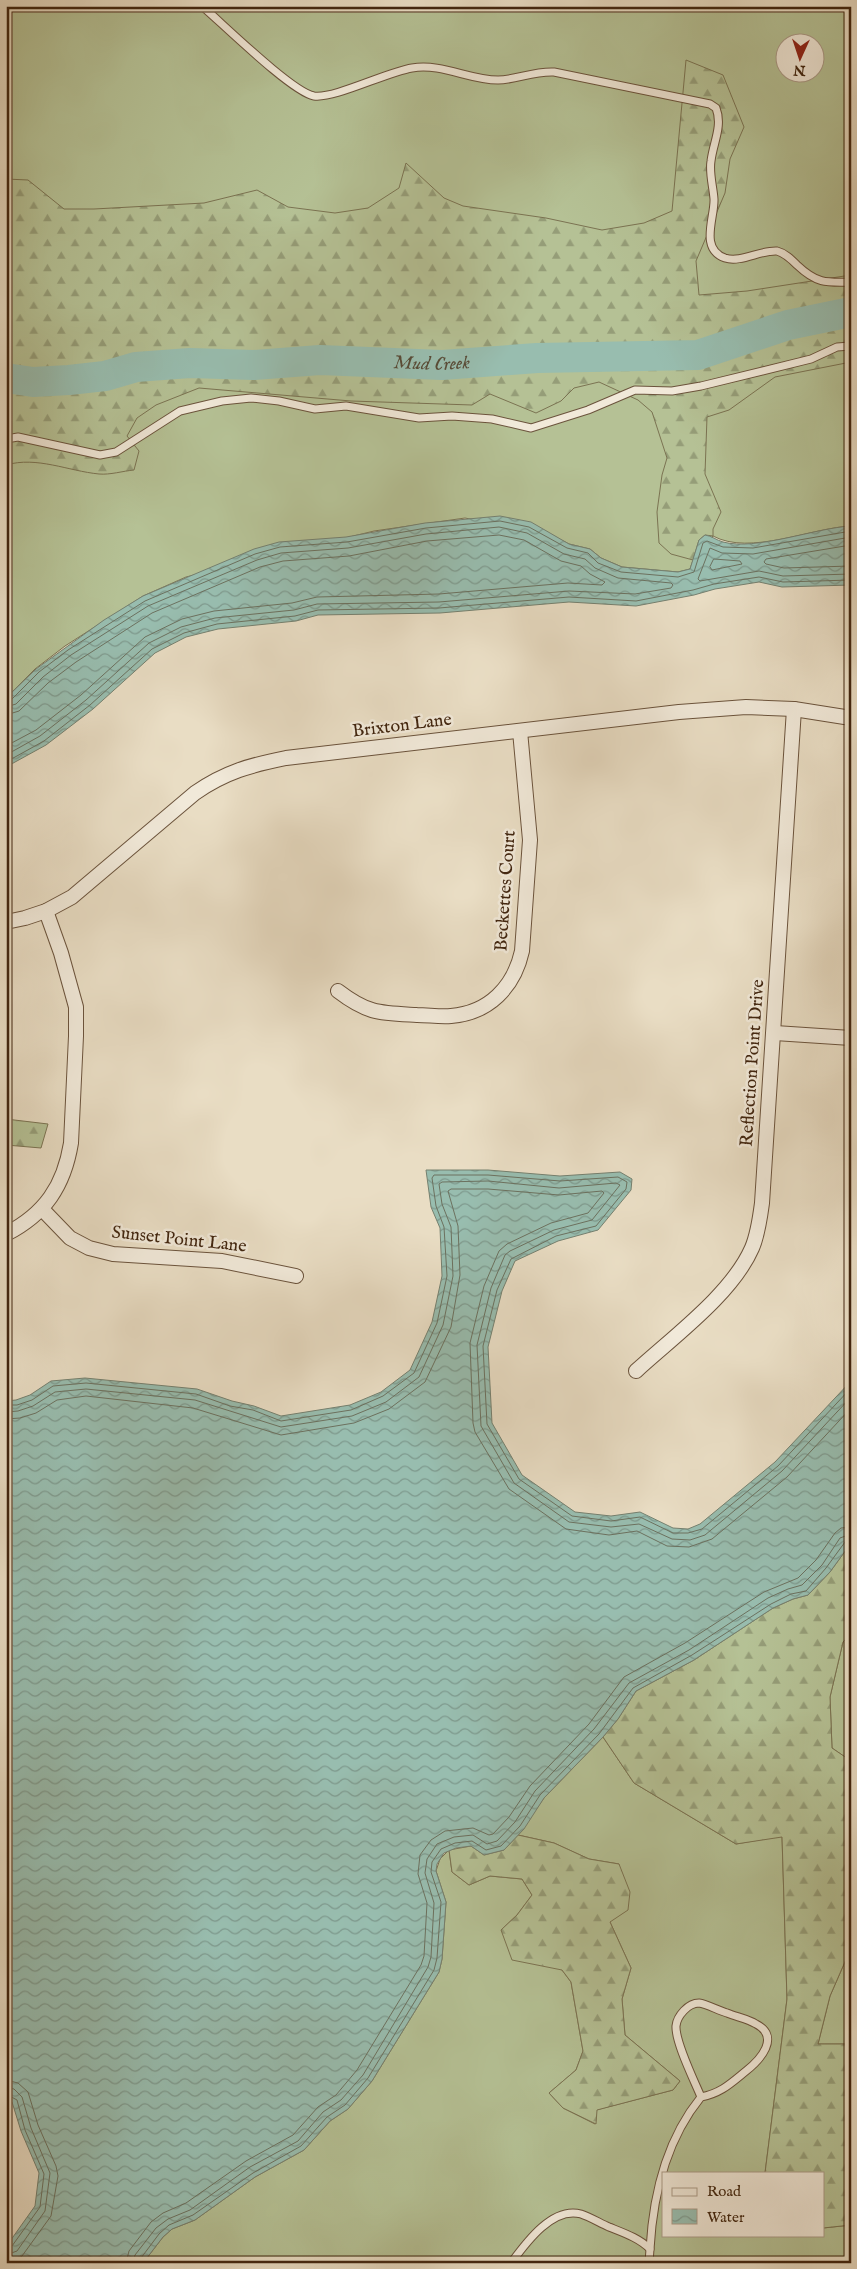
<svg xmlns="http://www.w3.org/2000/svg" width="857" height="2269" font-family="'IM FELL English',serif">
<defs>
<pattern id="forest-firs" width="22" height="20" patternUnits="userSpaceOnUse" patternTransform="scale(1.25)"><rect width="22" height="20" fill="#b5c195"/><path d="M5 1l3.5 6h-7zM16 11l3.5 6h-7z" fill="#959d78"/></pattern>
<pattern id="water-waves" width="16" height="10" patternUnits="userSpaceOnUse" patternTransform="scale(1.25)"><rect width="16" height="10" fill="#98bdaf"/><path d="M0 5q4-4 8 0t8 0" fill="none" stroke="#7e998d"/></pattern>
</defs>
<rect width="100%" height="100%" fill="#e9ddc4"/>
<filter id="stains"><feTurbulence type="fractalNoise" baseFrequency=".004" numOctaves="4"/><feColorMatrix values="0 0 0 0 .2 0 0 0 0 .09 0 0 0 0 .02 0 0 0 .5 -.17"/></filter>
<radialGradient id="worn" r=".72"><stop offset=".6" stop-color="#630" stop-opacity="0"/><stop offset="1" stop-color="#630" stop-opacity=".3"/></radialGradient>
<!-- grass -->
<g fill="#b5c195" stroke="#7b7352" fill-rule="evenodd">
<path d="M6,6H851V526C811,528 750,556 713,536L693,560L690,569L678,572L622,567L601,558L590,549L569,544L552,535L465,518L374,531L186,577L143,596L65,646L35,669L6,698ZM784,42H814V72H784Z"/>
<polygon points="851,1634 851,1761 832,1748 830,1697 843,1642"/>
<polygon points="603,1737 634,1783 736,1844 782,1836 787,1999 765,2173 663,2173 663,2235 823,2235 823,2228 851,2225 851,2263 143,2263 163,2237 172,2229 195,2220 255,2177 304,2150 330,2121 348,2109 372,2081 439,1972 442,1959 446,1902 436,1871 440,1859 449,1850 452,1872 469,1885 490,1876 522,1879 532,1895 517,1915 501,1930 562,1970 571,1982 583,2051 576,2070 549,2093 563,2108 595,2124 596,2110 673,2090 680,2081 625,2035 622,1999 631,1968 610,1922 619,1864 589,1859 554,1843 518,1835 544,1798"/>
<polygon points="851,1948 851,2044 818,2044 830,1996"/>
</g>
<!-- forest -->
<g fill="url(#forest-firs)" stroke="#7b7352">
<path d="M686,60L723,75L744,127L730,159L725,193L696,261L699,295L747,291L851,275V362L775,377L729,410L707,417L705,474L721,512L713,529V536L705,535L699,540L693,560L671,554L659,543L657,512L662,475L667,458L652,412L638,400L599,382L574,388L561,401L536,413L490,394L472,405L351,401L199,388L156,405L137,418L127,436L139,451L134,470C123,471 110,475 99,474C68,471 37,456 6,465V179L28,180L64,209H94L204,203L257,190L288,207L335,213L368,208L399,188L406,163L444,198L463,206L546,218L602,230L644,223L672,211Z"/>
<polygon points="6,1119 48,1124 41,1148 6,1145"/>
<polygon points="851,1543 851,1634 843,1642 830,1697 832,1748 851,1761 851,1948 830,1996 818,2044 851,2044 851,2225 823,2228 823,2173 765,2173 787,1999 782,1837 736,1844 634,1783 603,1737 618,1719 636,1691 694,1660 773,1608 793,1599 808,1595 830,1572"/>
<polygon points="518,1835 554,1843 589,1859 619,1864 630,1892 628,1910 610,1922 631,1968 622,1999 625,2035 680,2081 673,2090 597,2110 596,2124 563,2108 549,2093 576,2070 583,2051 571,1982 562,1970 512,1960 501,1930 517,1915 532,1895 522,1879 490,1876 469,1885 452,1872 449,1850 471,1846 484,1855 504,1850"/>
</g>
<!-- water -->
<g fill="url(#water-waves)" stroke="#75806f">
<path d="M500,516L531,522L569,544L590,549L601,558L622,567L678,572L690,569L699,540L705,535C712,536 716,540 723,542C756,551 815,528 851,526V585L782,587L759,582L715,589L694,595L636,606L569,602L440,613L318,615L296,621L218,629L186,637L155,653L93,709L46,745L6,767V698L36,669L104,620L143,596L254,549L279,542L346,537L425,523Z"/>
<polygon points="426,1170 488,1170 560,1176 620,1172 632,1179 631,1190 598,1230 558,1241 515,1261 502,1291 488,1347 492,1423 522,1475 575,1512 611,1516 640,1512 673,1528 688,1529 700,1524 775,1462 851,1381 851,1543 830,1572 808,1595 793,1599 773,1608 694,1660 636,1691 618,1719 603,1737 544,1798 524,1829 504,1850 484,1855 471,1846 456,1848 444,1853 437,1864 436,1871 446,1902 442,1959 439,1972 372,2081 348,2109 330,2121 304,2150 255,2177 195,2220 172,2229 163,2237 143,2263 6,2263 8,2244 35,2206 39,2173 21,2131 12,2102 6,2098 6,1401 16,1400 30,1395 51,1381 85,1378 197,1389 232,1401 254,1406 281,1416 350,1405 381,1392 410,1370 432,1322 442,1276 440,1228 431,1207"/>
</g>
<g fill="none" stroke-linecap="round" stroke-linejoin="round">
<!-- shore -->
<g stroke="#6c715f" stroke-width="1">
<polyline points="851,537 753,554 722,553 710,548 698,579 700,581 759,571 783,576 851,574"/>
<polyline points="851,545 766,559 764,562 766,564 784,568 851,566"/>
<polygon points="714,559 740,561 742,564 712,570 710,567"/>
<polyline points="6,701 12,699 39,672 68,650 145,601 255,554 280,547 347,542 426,528 500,521 529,527 567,548 588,553 598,563 621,572 678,577 694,572 703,543 707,541 723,547 753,548 851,531"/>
<polyline points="6,707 16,704 43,677 71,655 148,606 257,560 281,553 348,548 426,534 499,527 527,533 564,554 585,559 595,568 618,578 671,583 673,585 671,588 635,594 569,591 439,602 317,604 294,610 215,618 181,627 149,643 86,700 40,736 6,755"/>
<polyline points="6,715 19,711 48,683 76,662 152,613 260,567 283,561 349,556 427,541 499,535 524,540 561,561 581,566 590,574 605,582 602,585 568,583 439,594 317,597 292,603 214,611 182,619 145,637 81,695 36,730 6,746"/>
<polyline points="6,762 44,741 90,705 152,649 184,633 217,624 295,616 318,610 439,608 569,597 636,601 693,590 714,584 759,577 783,582 851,580"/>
<polyline points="6,1405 17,1405 32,1400 53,1386 86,1383 196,1394 230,1406 253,1410 281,1421 351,1410 383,1396 414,1373 437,1323 447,1276 444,1227 436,1206 432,1178 434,1175 488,1175 560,1181 618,1177 627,1182 626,1189 596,1226 556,1236 511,1259 497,1290 483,1346 487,1424 519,1479 572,1516 611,1521 640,1517 673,1533 688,1533 702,1529 778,1466 851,1388"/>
<polyline points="6,1412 18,1411 33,1406 55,1392 86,1389 195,1400 281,1427 352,1416 386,1402 419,1377 443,1325 453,1276 451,1227 442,1204 439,1184 442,1182 488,1181 559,1188 616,1183 620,1185 592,1220 554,1230 510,1251 505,1255 491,1288 477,1345 481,1426 514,1483 569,1522 611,1527 639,1524 672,1539 690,1540 705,1535 782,1471 851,1397"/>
<polyline points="6,1419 20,1418 36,1413 57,1400 86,1396 193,1408 281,1435 354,1423 389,1409 425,1382 451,1327 460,1275 458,1226 448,1191 451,1189 488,1189 559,1195 602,1191 604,1193 588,1213 551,1223 507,1244 499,1251 484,1286 470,1343 473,1423 475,1432 509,1489 566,1529 609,1535 637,1531 667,1546 689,1547 712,1539 787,1477 851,1408"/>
<polyline points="6,2080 18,2083 28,2092 38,2125 56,2166 58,2176 51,2216 22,2256 16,2261 6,2262"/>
<polyline points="6,2087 14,2089 22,2097 31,2128 50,2173 45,2211 17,2251 6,2255"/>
<polyline points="6,2094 17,2100 25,2130 44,2174 40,2207 12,2246 6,2249"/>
<polyline points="126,2263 129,2251 151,2222 163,2213 186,2203 246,2161 293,2135 318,2107 336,2095 357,2070 421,1965 424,1956 427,1903 418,1874 420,1855 431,1840 445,1831 473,1828 489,1835 493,1834 509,1817 530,1786 589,1724 624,1677 685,1643 764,1592 798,1578 816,1560 835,1533 841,1528 851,1527"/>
<polyline points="133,2263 135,2255 156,2228 168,2219 190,2210 250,2167 298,2141 323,2112 341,2100 363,2075 428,1967 431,1957 434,1903 425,1873 427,1859 437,1844 454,1837 473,1835 487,1844 497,1841 515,1822 535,1791 594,1729 629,1683 689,1650 768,1598 788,1589 802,1585 822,1565 840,1538 851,1534"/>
<polyline points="140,2263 141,2258 159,2234 169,2225 193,2215 253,2173 301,2146 327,2117 345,2105 368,2078 434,1970 437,1958 441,1902 431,1872 432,1862 441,1849 455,1843 472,1841 486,1850 501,1846 520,1826 540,1795 599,1734 633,1688 692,1655 771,1604 791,1594 806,1591 826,1568 845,1542 851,1541"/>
</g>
<!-- river -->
<path stroke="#98bdaf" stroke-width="30" id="s1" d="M6,378L33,382L69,380L105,376L136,367L190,363L254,365L320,360L442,365L537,358L698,355L788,325L851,312"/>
<!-- service casing -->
<g stroke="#6b533c" stroke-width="9">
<g id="service">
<path d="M202,6C223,24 292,92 314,96C334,99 387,72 412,68C442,63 469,80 498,80C516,80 533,71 554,72L710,104L716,108C723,126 713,143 711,161C709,173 713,186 714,199C715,217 699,249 725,258C741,263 760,250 777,251C785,253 791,259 797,265C816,283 825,283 851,282"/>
<polyline points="6,439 18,437 100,455 116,452 180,411 222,401 251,398 279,401 315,409 346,406 419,418 452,416 492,419 531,428 588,410 635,390 672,391 701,386 811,359 837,347 851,346"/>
<path d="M650,2249C653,2195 666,2140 701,2097C721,2093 730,2084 746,2071C760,2060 781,2037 756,2024C748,2019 737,2017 727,2013C719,2011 707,2004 699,2003C688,2003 677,2016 676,2026C675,2042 694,2080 701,2097"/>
<path d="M511,2263C525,2244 552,2206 581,2214C590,2217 600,2223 609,2227C624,2233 639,2238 650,2249L649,2263"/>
</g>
</g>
<!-- minor casing -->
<g stroke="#6b533c" stroke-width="16">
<g id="minor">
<path d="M6,922L25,918L46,911L72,897L195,793C225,772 251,765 286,758L679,712L746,707L794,709L851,718"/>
<path d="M338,991C368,1014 380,1013 417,1015C428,1015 440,1017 451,1016C489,1013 514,987 522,951L530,840L520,731"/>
<polyline points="775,1033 851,1038"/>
<polyline points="42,1209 70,1238 89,1248 113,1254 222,1261 296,1276"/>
<path d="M6,1234C45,1214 64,1186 71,1143L76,1036V1007L61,953L46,911"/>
<path d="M636,1371C673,1337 732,1294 752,1248C758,1234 760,1218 762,1203L794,709"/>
</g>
</g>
<!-- service -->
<use href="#service" stroke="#f1e9d9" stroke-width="7"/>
<!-- minor -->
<use href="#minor" stroke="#f1e9d9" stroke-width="14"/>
</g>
<g text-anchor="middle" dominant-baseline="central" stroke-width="5" stroke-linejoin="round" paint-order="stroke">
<!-- street labels -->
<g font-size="18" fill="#41250f" stroke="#f1e9d9">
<text transform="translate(402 726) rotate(-7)">Brixton Lane</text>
<text transform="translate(506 891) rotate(-86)">Beckettes Court</text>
<text transform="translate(753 1063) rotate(-86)">Reflection Point Drive</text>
<text transform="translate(179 1240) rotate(6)">Sunset Point Lane</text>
</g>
<!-- water labels -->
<g font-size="19" font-style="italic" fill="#574b37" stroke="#f1e9d9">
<text stroke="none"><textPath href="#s1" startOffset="428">Mud Creek</textPath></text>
</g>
</g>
<!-- margin -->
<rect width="857" height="2269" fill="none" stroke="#e9ddc4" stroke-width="25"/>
<rect x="8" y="8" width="842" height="2254" fill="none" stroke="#41250f" stroke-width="2.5"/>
<rect x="12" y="12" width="832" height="2244" fill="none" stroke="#41250f"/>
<!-- legend -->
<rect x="662" y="2172" width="162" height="65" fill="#f1e9d9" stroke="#ab9b88"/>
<rect x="672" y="2188" width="25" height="8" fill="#f1e9d9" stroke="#ab9b88"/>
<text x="707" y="2196" font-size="15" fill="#41250f">Road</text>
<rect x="672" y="2209" width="25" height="15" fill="url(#water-waves)" stroke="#ab9b88"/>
<text x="707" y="2222" font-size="15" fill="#41250f">Water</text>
<!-- north arrow -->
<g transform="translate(800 58) rotate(183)"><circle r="24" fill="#f1e9d9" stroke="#ab9b88"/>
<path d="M0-4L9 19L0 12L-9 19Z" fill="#8f2418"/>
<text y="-8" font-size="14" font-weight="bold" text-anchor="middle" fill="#41250f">N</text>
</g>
<rect width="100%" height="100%" filter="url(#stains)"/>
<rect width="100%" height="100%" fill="url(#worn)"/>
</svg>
